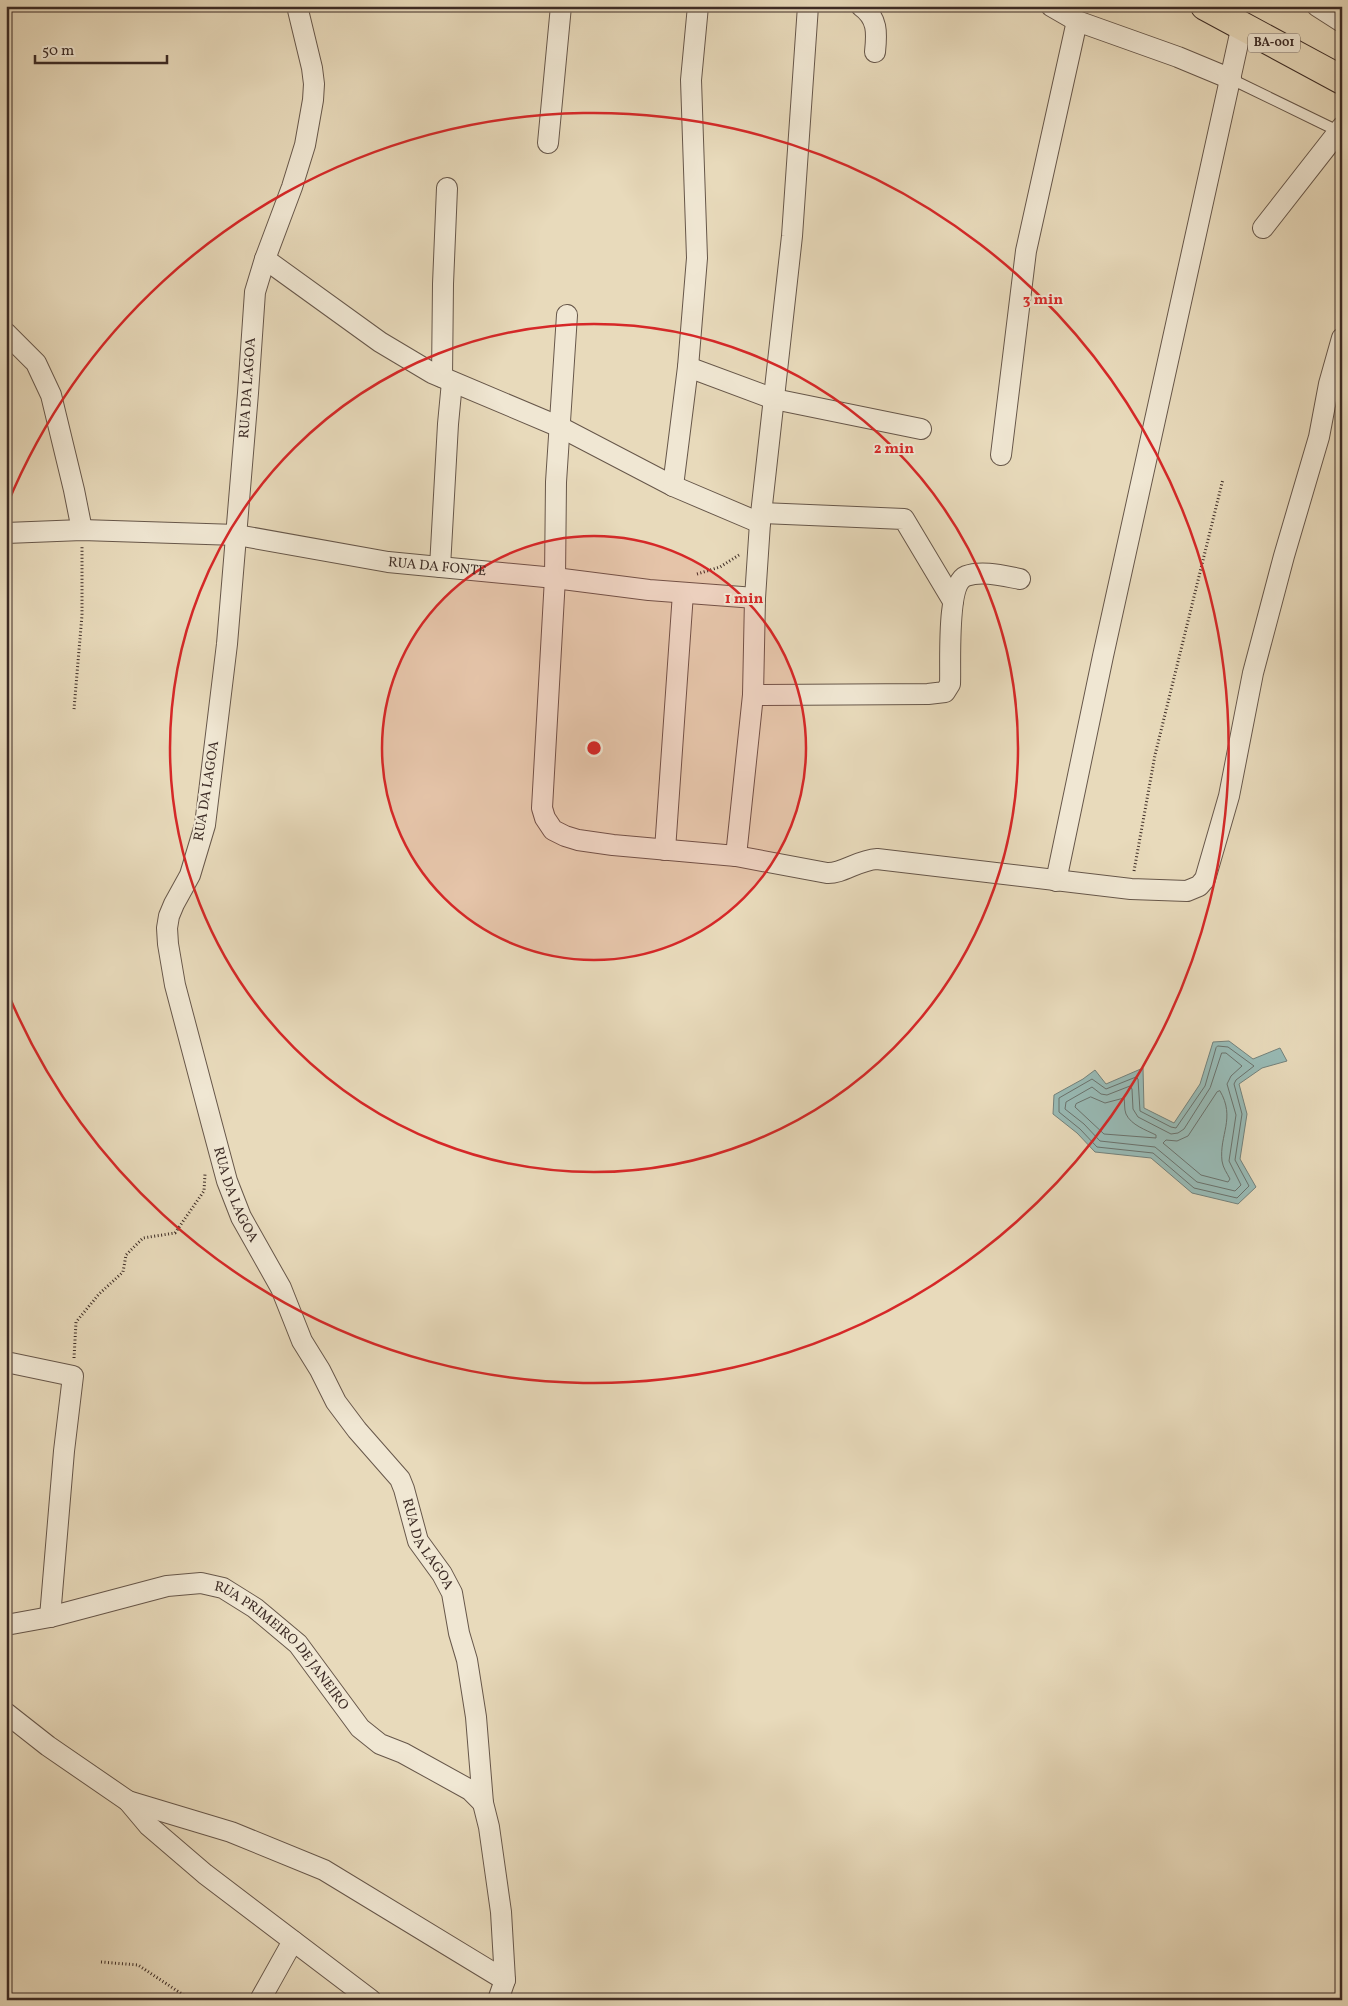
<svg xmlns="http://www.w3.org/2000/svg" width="1348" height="2006" font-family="Vollkorn,serif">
<rect width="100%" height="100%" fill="#e8dabb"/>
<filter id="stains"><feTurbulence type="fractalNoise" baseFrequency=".004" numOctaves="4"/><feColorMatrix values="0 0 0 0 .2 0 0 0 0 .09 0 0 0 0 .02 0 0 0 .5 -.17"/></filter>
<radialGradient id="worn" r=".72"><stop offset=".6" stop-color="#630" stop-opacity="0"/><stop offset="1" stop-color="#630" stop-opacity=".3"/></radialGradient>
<!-- water -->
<polygon fill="#98bab5" stroke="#73817b" points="1229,1041 1253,1059 1280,1048 1287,1061 1262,1068 1239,1084 1247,1114 1240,1159 1256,1187 1238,1204 1192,1193 1151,1158 1095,1152 1077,1133 1053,1114 1054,1095 1083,1079 1095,1070 1106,1084 1143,1068 1144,1108 1174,1123 1200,1084 1213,1042"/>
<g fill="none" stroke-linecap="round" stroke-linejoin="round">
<!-- shore -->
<g stroke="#6a726d" stroke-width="1">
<polygon points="1218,1046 1228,1047 1254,1066 1236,1080 1234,1084 1242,1114 1235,1160 1249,1186 1237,1198 1194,1188 1153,1153 1097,1147 1080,1129 1059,1112 1059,1098 1092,1079 1106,1089 1136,1077 1138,1079 1140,1111 1171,1127 1176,1128 1205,1086 1216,1048"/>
<polygon points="1222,1053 1226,1053 1242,1066 1231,1076 1227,1084 1236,1115 1229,1161 1241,1185 1235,1191 1197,1182 1155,1147 1100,1141 1084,1124 1065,1109 1066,1102 1092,1087 1101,1094 1107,1095 1130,1086 1132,1089 1133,1109 1138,1117 1171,1134 1178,1133 1184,1129 1210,1088"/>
<path d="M1220,1091C1236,1118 1219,1135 1222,1161C1223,1168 1227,1173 1230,1179L1228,1182L1201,1175L1163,1143L1166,1140L1177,1141L1188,1136L1217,1092Z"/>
<path d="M1091,1097L1105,1103L1124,1098C1125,1103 1124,1109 1126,1114C1131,1125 1146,1130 1156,1135V1138L1104,1134L1075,1107L1076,1104Z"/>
</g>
<!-- service casing -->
<g stroke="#67574a" stroke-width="12">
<polyline id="service" points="1231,79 1338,131"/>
</g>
<!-- minor casing -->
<g stroke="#67574a" stroke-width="22">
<g id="minor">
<path id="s1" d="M297,6L312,68L314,84L313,100L305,145L292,187L265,259L255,292L248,393L227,644L205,825L190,875L174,904L169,916L167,928L168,944L175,985L212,1125L227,1181L241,1217L281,1288L302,1341L320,1370L336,1402L357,1430L400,1479L404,1489L418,1541L442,1574L452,1593L459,1633L467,1660L476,1717L483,1803L489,1827L501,1912L505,1980L498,2000"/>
<path d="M861,6C878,18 877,33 875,52"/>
<polyline points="1051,6 1077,21 1178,57 1231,79"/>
<polyline points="1317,6 1342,22"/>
<polyline points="548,143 561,6"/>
<polyline points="1263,228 1342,127"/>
<polyline points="265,259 380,342 432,373 560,427 673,486 760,523"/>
<path d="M567,315L556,482L555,578L542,808L545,818L553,830L565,836L578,840L613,845L736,856L827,873C842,874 858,860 877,859L1131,889L1187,891L1199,886L1205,879L1229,796L1253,673L1284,556L1319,437L1329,384L1342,338"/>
<polyline points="6,333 36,363 51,395 74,490 82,530"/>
<polyline points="688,367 697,258 691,80 698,6"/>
<polyline points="442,377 443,284 447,188"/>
<polyline points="1001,455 1026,251 1077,21"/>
<polyline points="673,486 688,367 774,399 921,429"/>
<polyline points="761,513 904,519 953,601"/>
<path id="s2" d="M6,533L82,530L237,535L388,562L555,578L649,590L755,598"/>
<polyline points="440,567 448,424 452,382"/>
<path d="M753,695L928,694L945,692L950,684C951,664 946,584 966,576C982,570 1004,576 1020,579"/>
<polyline points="665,850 683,593"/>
<polyline points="736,856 753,695 755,598 760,523 792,236 808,6"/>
<polyline points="1056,881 1103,656 1242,25"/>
<polyline points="6,1362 73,1376 64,1451 50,1617"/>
<path id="s3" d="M6,1625L50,1617L167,1586L201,1583L223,1588L255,1608L298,1644L360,1728L380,1744L403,1753L470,1790L483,1803"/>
<polyline points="6,1713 48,1746 128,1801 149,1826 205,1874 371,2000"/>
<polyline points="128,1801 231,1832 324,1870 505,1980"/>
<polyline points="260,2000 293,1941"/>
</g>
</g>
<!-- primary casing -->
<g stroke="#3c2b25" stroke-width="30">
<polyline id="primary" points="1205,6 1342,80"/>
</g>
<!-- path -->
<g stroke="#3c2b25" stroke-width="3" stroke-dasharray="1 2.5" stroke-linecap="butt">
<polyline points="697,574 720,567 739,555"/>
<polyline points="74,709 82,615 82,547"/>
<polyline points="1134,871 1155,755 1223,479"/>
<polyline points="74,1358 76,1322 99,1294 123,1272 126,1255 143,1238 175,1233 204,1191 205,1174"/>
<polyline points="101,1962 138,1965 191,2000"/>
</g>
<!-- service -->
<use href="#service" stroke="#f0e7d3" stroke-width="10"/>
<!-- minor -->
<use href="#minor" stroke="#f0e7d3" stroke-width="20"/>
<!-- primary -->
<use href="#primary" stroke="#e8dabb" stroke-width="28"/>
</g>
<!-- distance rings -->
<circle cx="594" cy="748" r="212" fill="#d62828" fill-opacity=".12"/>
<g fill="none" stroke="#d62828" stroke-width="2.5">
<circle cx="594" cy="748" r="212"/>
<circle cx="594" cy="748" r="424"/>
<path d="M7 505A635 635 0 1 1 7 991"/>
</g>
<g text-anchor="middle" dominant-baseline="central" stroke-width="4" stroke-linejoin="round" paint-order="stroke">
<!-- shield labels -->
<rect fill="#f0e7d3" stroke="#726359" stroke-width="1" x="1248" y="33.5" width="52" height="19" rx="4"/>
<g font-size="12" font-weight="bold" fill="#3c2b25">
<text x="1274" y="43">BA-001</text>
</g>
<!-- street labels -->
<g font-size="14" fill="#3c2b25" stroke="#f0e7d3">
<text transform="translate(248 388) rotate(-86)">RUA DA LAGOA</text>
<text stroke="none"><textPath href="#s2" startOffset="434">RUA DA FONTE</textPath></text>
<text transform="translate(207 791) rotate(-81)">RUA DA LAGOA</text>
<text stroke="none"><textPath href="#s1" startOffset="1219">RUA DA LAGOA</textPath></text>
<text stroke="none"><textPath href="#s1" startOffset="1622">RUA DA LAGOA</textPath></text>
<text stroke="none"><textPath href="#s3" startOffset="305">RUA PRIMEIRO DE JANEIRO</textPath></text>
</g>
</g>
<circle cx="594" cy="748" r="8" fill="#d62828" stroke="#f0e7d3" stroke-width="2.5"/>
<g font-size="15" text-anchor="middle" font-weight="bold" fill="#d62828" stroke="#f0e7d3" stroke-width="4" stroke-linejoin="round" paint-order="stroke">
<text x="1043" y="304">3 min</text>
<text x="894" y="453">2 min</text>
<text x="744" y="603">1 min</text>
</g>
<!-- margin -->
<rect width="1348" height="2006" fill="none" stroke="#e8dabb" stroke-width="25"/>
<rect x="8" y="8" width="1333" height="1991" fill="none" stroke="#3c2b25" stroke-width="2.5"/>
<rect x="12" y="12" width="1323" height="1981" fill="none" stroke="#3c2b25"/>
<!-- scale -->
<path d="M35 55v8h132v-8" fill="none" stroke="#3c2b25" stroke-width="2.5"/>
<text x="42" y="55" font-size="15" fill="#3c2b25" stroke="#f0e7d3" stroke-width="4" paint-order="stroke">50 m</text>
<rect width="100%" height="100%" filter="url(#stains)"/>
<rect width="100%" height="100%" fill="url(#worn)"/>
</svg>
